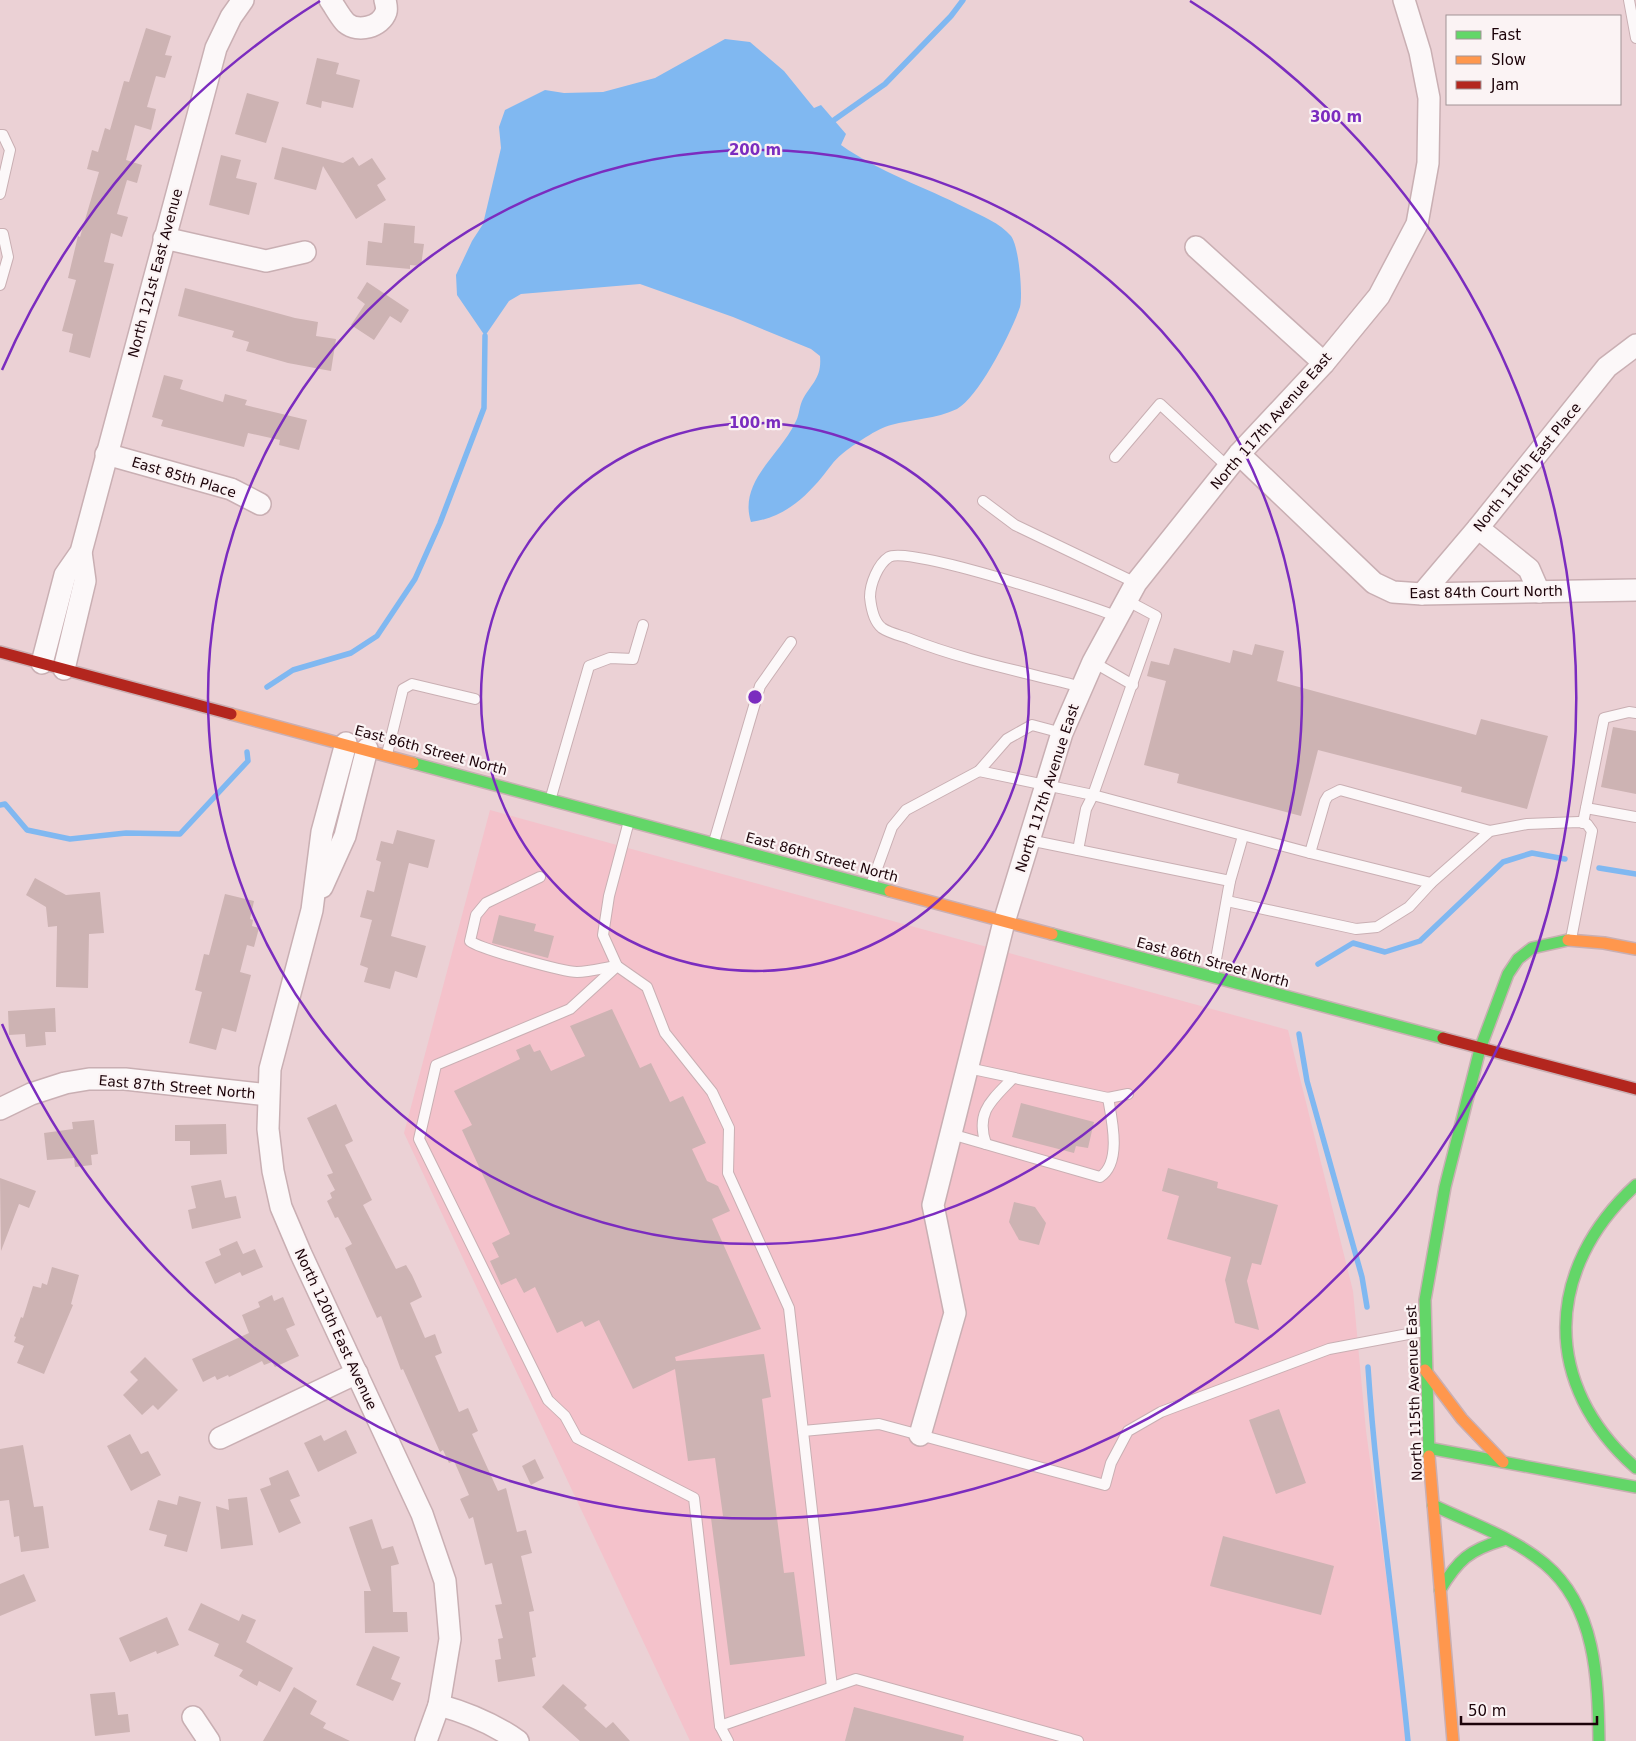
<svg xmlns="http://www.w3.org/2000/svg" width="1636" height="1741" font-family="'DejaVu Sans',sans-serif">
<rect width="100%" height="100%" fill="#ebd1d5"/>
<!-- built -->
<polygon fill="#f4c2cb" points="490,810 1288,1030 1353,1291 1366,1431 1409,1741 690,1741 404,1133"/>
<!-- water -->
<path fill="#80b8f1" d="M725,39L750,42L784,71L814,108L821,105L846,134L841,145C879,172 925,187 966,208C982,216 1000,223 1011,236C1019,246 1023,294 1020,307C1012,331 979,397 957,409C936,419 912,419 891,425C878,428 853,445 842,454C834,460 828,470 822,477C803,500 782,518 751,522C738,482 780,455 795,423C799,417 799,408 802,401C811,383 822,379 820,356L811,349L733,317L640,284L521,294L509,301L485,336L457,295L456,275L472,241L483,224L501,148L499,127L505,110L545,90L564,93L603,92L655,78Z"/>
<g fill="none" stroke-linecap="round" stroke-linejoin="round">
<!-- stream -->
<g stroke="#80b8f1" stroke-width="5.5">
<polyline points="834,120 885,84 951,16 963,0"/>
<polyline points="267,687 293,670 351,653 377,636 415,579 440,523 484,408 485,336"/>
<polyline points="0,805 5,804 27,830 70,839 126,833 180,834 248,761 247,752"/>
<polyline points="1599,868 1636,874"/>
<polyline points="1318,964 1353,943 1385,952 1420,941 1503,862 1532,853 1565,859"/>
<polyline points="1299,1034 1307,1081 1362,1277 1367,1307"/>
<path d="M1368,1367C1376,1492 1396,1616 1408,1741"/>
</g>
</g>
<!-- building -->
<g fill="#cdb3b3">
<polygon points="146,28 171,36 165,55 172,56 165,78 156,76 147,107 156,109 151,130 135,125 126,160 142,165 137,183 127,180 117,214 128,217 122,237 111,233 104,262 114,264 90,358 69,352 73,334 62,331 76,280 68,278 78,236 80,237 99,172 87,169 92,150 98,152 105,128 110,130 124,81 129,82"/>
<polygon points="317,58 339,63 336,74 360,80 353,108 322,101 321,108 306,104"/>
<polygon points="247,93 279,102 266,143 235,134"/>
<polygon points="282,147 343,163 353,157 359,166 372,158 386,179 377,185 386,200 356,219 323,166 316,190 274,179"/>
<polygon points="221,155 241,160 236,178 257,183 249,215 209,205"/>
<polygon points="384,223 415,226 414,243 424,244 421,266 410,265 410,269 366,265 368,241 382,243"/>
<polygon points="367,282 409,310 401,323 390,316 374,340 351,325 365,304 357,298"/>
<polygon points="185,288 295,318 318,322 316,336 336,339 331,371 288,363 246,351 249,342 232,337 234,331 178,316"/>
<polygon points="164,375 183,380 180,389 223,402 225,394 247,400 245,405 307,420 299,450 279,445 280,440 248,433 244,447 161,426 163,420 152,417"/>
<polygon points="1255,644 1284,651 1277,681 1476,735 1481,719 1548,736 1527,809 1461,792 1462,787 1318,750 1301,816 1177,783 1179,774 1144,765 1166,681 1147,676 1151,661 1169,665 1174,648 1230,663 1233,650 1252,655"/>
<polygon points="1613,727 1636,731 1636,794 1601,787"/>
<polygon points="397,830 435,840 428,868 409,863 391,936 426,946 417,978 395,971 390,989 364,982 368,968 360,965 372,920 360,917 367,890 374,892 381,862 376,860 381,841 393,844"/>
<polygon points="35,878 66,895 100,892 104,933 89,934 88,988 56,987 57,926 48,927 46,907 26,895"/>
<polygon points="225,894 254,901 250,919 253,920 252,926 259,928 254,947 247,945 240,972 251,975 236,1032 222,1028 216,1050 189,1043 202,992 195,990 204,954 209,955"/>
<polygon points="499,915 536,924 534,931 554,936 548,958 492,943"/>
<polygon points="55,1008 56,1032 45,1032 46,1045 26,1047 25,1034 9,1035 8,1011"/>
<polygon points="612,1009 640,1068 651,1063 670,1102 683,1096 706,1143 692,1149 707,1181 718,1186 730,1211 712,1219 761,1329 675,1357 676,1361 764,1354 771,1397 762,1399 784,1573 794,1572 805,1656 730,1665 711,1518 723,1516 715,1458 688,1461 675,1369 633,1389 599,1320 585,1327 582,1321 557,1333 535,1287 524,1293 516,1278 501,1285 490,1261 499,1257 492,1243 510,1234 462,1130 472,1125 454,1091 520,1059 516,1050 530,1044 534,1052 540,1050 551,1071 585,1056 570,1026"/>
<polygon points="1021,1103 1094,1122 1088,1148 1076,1146 1074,1153 1012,1137"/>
<polygon points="336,1104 353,1141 345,1145 372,1200 363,1205 396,1269 406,1265 412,1275 422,1297 410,1303 425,1338 435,1334 442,1353 435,1356 459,1412 468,1408 478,1431 472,1434 498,1491 506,1488 517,1532 526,1530 532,1553 521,1556 534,1611 529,1612 536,1657 532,1658 535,1676 498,1682 495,1660 501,1659 498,1639 503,1638 495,1605 502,1604 492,1563 485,1565 473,1517 469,1519 460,1499 469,1495 454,1461 449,1463 443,1450 440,1452 403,1369 401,1370 381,1316 377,1318 345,1248 352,1244 338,1217 335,1218 327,1201 332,1198 330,1193 335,1190 327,1175 333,1173 307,1118"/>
<polygon points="94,1120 98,1154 91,1155 92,1165 75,1167 74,1158 47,1160 44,1133 73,1129 72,1122"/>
<polygon points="226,1124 227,1154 190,1155 190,1141 175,1141 175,1125"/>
<polygon points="1168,1168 1218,1182 1217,1188 1278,1205 1261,1265 1252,1263 1247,1281 1259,1330 1235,1323 1225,1280 1231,1257 1167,1239 1179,1196 1162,1191"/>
<polygon points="0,1178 36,1191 29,1208 19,1204 1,1251"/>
<polygon points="221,1180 225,1198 236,1196 241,1218 192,1229 188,1210 196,1208 191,1186"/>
<polygon points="1014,1202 1035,1207 1046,1223 1039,1245 1019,1240 1009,1222"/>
<polygon points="237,1241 243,1254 255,1249 263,1267 242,1276 240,1272 215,1284 205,1262 221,1255 219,1249"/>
<polygon points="52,1267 79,1275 71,1304 73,1305 44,1374 17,1363 24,1346 14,1342 16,1337 14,1336 21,1317 23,1318 33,1286 41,1288 42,1283 47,1285"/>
<polygon points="272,1295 274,1301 283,1297 295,1325 286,1329 299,1356 275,1367 272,1362 264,1365 262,1361 229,1377 228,1375 217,1380 215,1376 203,1382 192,1359 249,1333 242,1315 260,1307 258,1302"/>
<polygon points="145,1357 178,1390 158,1410 153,1405 142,1415 123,1395 138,1380 130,1372"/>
<polygon points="1279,1409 1306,1483 1276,1494 1249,1420"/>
<polygon points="346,1430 357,1453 318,1472 304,1443 321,1435 324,1441"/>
<polygon points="130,1434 141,1454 148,1451 161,1475 131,1491 107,1446"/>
<polygon points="23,1445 34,1507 43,1506 49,1548 21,1552 19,1536 14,1537 9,1500 0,1501 0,1449"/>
<polygon points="535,1459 544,1478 531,1485 522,1466"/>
<polygon points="288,1470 300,1496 290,1500 301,1523 279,1533 260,1489 271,1485 269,1478"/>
<polygon points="179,1496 201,1502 187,1552 164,1546 167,1535 149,1530 158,1500 177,1505"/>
<polygon points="247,1497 253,1545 221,1549 216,1506 229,1510 228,1499"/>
<polygon points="372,1519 382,1549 393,1546 399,1564 391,1566 393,1612 407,1612 408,1632 365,1633 364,1591 371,1591 349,1527"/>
<polygon points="1223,1536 1334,1566 1321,1615 1210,1586"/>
<polygon points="24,1574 36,1601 0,1616 0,1584"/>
<polygon points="201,1603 239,1621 242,1614 256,1620 246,1642 293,1668 280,1692 259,1681 257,1686 239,1676 243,1670 214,1656 219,1644 188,1630"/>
<polygon points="167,1617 179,1645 157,1654 156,1651 130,1662 119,1638"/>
<polygon points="373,1646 400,1657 391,1679 401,1683 393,1701 356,1685"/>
<polygon points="563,1684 587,1705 584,1708 606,1728 613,1722 630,1741 580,1741 542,1707"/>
<polygon points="294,1687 317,1701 310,1714 326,1723 323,1728 350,1741 263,1741"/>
<polygon points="115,1692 118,1715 128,1714 130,1732 95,1736 90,1694"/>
<polygon points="854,1707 964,1736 963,1741 845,1741"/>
</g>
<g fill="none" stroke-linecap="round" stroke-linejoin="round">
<!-- lane casing -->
<g stroke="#c9afb3" stroke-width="12">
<g id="lane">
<polyline points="1629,0 1636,38"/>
<polyline points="0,135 3,135 10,150 0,194"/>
<polyline points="0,234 3,234 8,257 0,285"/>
<polyline points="1115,457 1160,404 1229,468"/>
<polyline points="983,501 1015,525 1136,583"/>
<polyline points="1126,600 1156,616 1093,795 1310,853 1431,883"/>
<polyline points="1093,662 1133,685"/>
<path d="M1082,687C1025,672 965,661 910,639C902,636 889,633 882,628C873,621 871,607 870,597C870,584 878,564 889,557C908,545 1089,605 1118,617"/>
<polyline points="387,754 403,689 412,684 475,699"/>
<polyline points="979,771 1093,795 1086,809 1078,850"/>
<polyline points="551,797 589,666 610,658 633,659 643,625"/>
<polyline points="1586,808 1636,817"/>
<polyline points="629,821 609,896 603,935 617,966 647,987 665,1033 712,1092 729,1128 728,1173 789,1308 832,1687"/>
<polyline points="1583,823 1604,718 1629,712 1636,713"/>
<polyline points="1029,840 1230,881 1213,976"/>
<polyline points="714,842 760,686 791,642"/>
<polyline points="1310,853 1325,801 1328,796 1340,790 1490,831"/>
<path d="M540,877L486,903L476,915L470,941C480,949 564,972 577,972C590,972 603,968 616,966"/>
<polyline points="1230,881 1243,836"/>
<polyline points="871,885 892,827 906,810 979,771 1007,739 1032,725 1062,733"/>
<polyline points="1227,901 1356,929 1377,927 1409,907 1431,883 1490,831 1527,824 1579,822 1587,824 1592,831 1571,939"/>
<polyline points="617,966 570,1009 436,1065 419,1139 548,1400 565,1416 577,1438 694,1498 720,1726 728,1741"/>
<polyline points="968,1068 1108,1098 1128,1094"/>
<path d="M951,1134L1100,1177C1122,1163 1112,1120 1108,1098"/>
<path d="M986,1144C975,1112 992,1100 1013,1078"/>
<polyline points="803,1431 879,1424 1105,1485 1111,1463 1128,1431 1161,1412 1329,1349 1424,1331"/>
<polyline points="720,1726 856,1679 1078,1741"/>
</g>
</g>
<!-- street casing -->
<g stroke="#c9afb3" stroke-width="24">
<g id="street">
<path d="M330,0C335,7 340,17 346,23C358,33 381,27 386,12C387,9 386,4 385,0"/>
<polyline points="164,238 266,261 305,252"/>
<polyline points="1196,247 1324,363"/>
<polyline points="106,454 231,489 260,504"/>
<polyline points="1239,454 1374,583 1393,592 1422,594 1636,590"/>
<polyline points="1478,528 1529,569 1539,592"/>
<polyline points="1422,594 1478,528 1607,367 1636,345"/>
<polyline points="42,663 65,575 81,552 216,48 231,17 243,0"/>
<polyline points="64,669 85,581 81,552"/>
<polyline points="346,743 322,832 312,910 270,1069 268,1129 273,1171 281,1207 301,1254 422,1514 445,1581 450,1639 439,1705 426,1741"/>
<polyline points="322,887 345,836 367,749"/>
<polyline points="0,1109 31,1094 65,1083 89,1079 125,1079 268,1095"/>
<polyline points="920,1435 955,1313 933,1205 1004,922 1062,733 1093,662 1136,583 1239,454 1324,363 1379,296 1417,224 1428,163 1429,98 1420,52 1404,0"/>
<polyline points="220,1438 357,1373"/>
<path d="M439,1705C468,1713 494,1724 518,1741"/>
<polyline points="193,1717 209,1741"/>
</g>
</g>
<!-- fast casing -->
<g stroke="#c9afb3" stroke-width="14">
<g id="fast">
<polyline points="413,763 890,891"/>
<polyline points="1052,934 1443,1038"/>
<path d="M1636,1185C1544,1269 1541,1385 1636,1468"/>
<polyline points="1428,1448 1636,1487"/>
<polyline points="1429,1456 1425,1300 1445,1187 1480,1049 1508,974 1518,959 1532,948 1568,940"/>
<path d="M1433,1505C1470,1523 1513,1537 1545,1564C1596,1607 1598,1679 1599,1741"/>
<path d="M1440,1590C1458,1560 1469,1550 1503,1540"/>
</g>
</g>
<!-- slow casing -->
<g stroke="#c9afb3" stroke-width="14">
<g id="slow">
<polyline points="231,714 413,763"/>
<polyline points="890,891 1052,934"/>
<polyline points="1568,940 1604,943 1636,949"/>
<polyline points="1425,1370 1462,1419 1503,1462"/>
<polyline points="1429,1456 1453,1741"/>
</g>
</g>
<!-- jam casing -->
<g stroke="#c9afb3" stroke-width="14">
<g id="jam">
<polyline points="0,652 231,714"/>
<polyline points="1443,1038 1636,1089"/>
</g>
</g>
<!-- lane -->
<use href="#lane" stroke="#fcf8f9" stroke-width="10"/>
<!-- street -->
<use href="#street" stroke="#fcf8f9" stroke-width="21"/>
<!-- fast -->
<use href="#fast" stroke="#63d668" stroke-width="11"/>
<!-- slow -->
<use href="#slow" stroke="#ff974d" stroke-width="11"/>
<!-- jam -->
<use href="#jam" stroke="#b3261e" stroke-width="11"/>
</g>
<!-- distance rings -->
<g fill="none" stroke="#7b2cbf" stroke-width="2.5">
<circle cx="755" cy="697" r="274"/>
<circle cx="755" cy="697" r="547"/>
<path d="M2 370A821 821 0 0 1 320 1M1190 1A821 821 0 1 1 2 1024"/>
</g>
<g text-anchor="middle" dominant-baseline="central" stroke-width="4.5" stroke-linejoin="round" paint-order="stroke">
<!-- street labels -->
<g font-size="14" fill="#1c0309" stroke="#fbf3f4">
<text transform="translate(155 273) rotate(-75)">North 121st East Avenue</text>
<text transform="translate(1271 421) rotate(-49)">North 117th Avenue East</text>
<text transform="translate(1527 467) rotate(-51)">North 116th East Place</text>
<text transform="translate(184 477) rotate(17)">East 85th Place</text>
<text transform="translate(1486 592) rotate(-1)">East 84th Court North</text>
<text transform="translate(431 750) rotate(15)">East 86th Street North</text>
<text transform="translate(1047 788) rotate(-72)">North 117th Avenue East</text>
<text transform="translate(822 857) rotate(15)">East 86th Street North</text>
<text transform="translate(1213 962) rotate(15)">East 86th Street North</text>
<text transform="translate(177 1087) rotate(5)">East 87th Street North</text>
<text transform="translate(336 1329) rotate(65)">North 120th East Avenue</text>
<text transform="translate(1414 1393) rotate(-92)">North 115th Avenue East</text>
</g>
</g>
<circle cx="755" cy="697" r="8" fill="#7b2cbf" stroke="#fbf3f4" stroke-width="2.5"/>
<g font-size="15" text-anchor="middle" font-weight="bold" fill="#7b2cbf" stroke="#fbf3f4" stroke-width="4.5" stroke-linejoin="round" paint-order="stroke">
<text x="1336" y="122">300 m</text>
<text x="755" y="155">200 m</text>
<text x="755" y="428">100 m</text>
</g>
<!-- legend -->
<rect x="1446" y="15" width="175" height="90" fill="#fbf3f4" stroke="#a29396"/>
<rect x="1456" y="31" width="25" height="8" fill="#63d668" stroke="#a29396"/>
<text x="1491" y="40" font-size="15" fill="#1c0309">Fast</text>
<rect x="1456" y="56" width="25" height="8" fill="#ff974d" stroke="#a29396"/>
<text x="1491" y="65" font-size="15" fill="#1c0309">Slow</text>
<rect x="1456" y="81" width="25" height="8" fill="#b3261e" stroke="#a29396"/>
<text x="1491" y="90" font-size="15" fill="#1c0309">Jam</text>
<!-- scale -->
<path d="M1461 1716v8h136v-8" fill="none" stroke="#1c0309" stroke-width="2.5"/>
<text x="1468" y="1716" font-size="15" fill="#1c0309" stroke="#fbf3f4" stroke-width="4" paint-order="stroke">50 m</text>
</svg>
